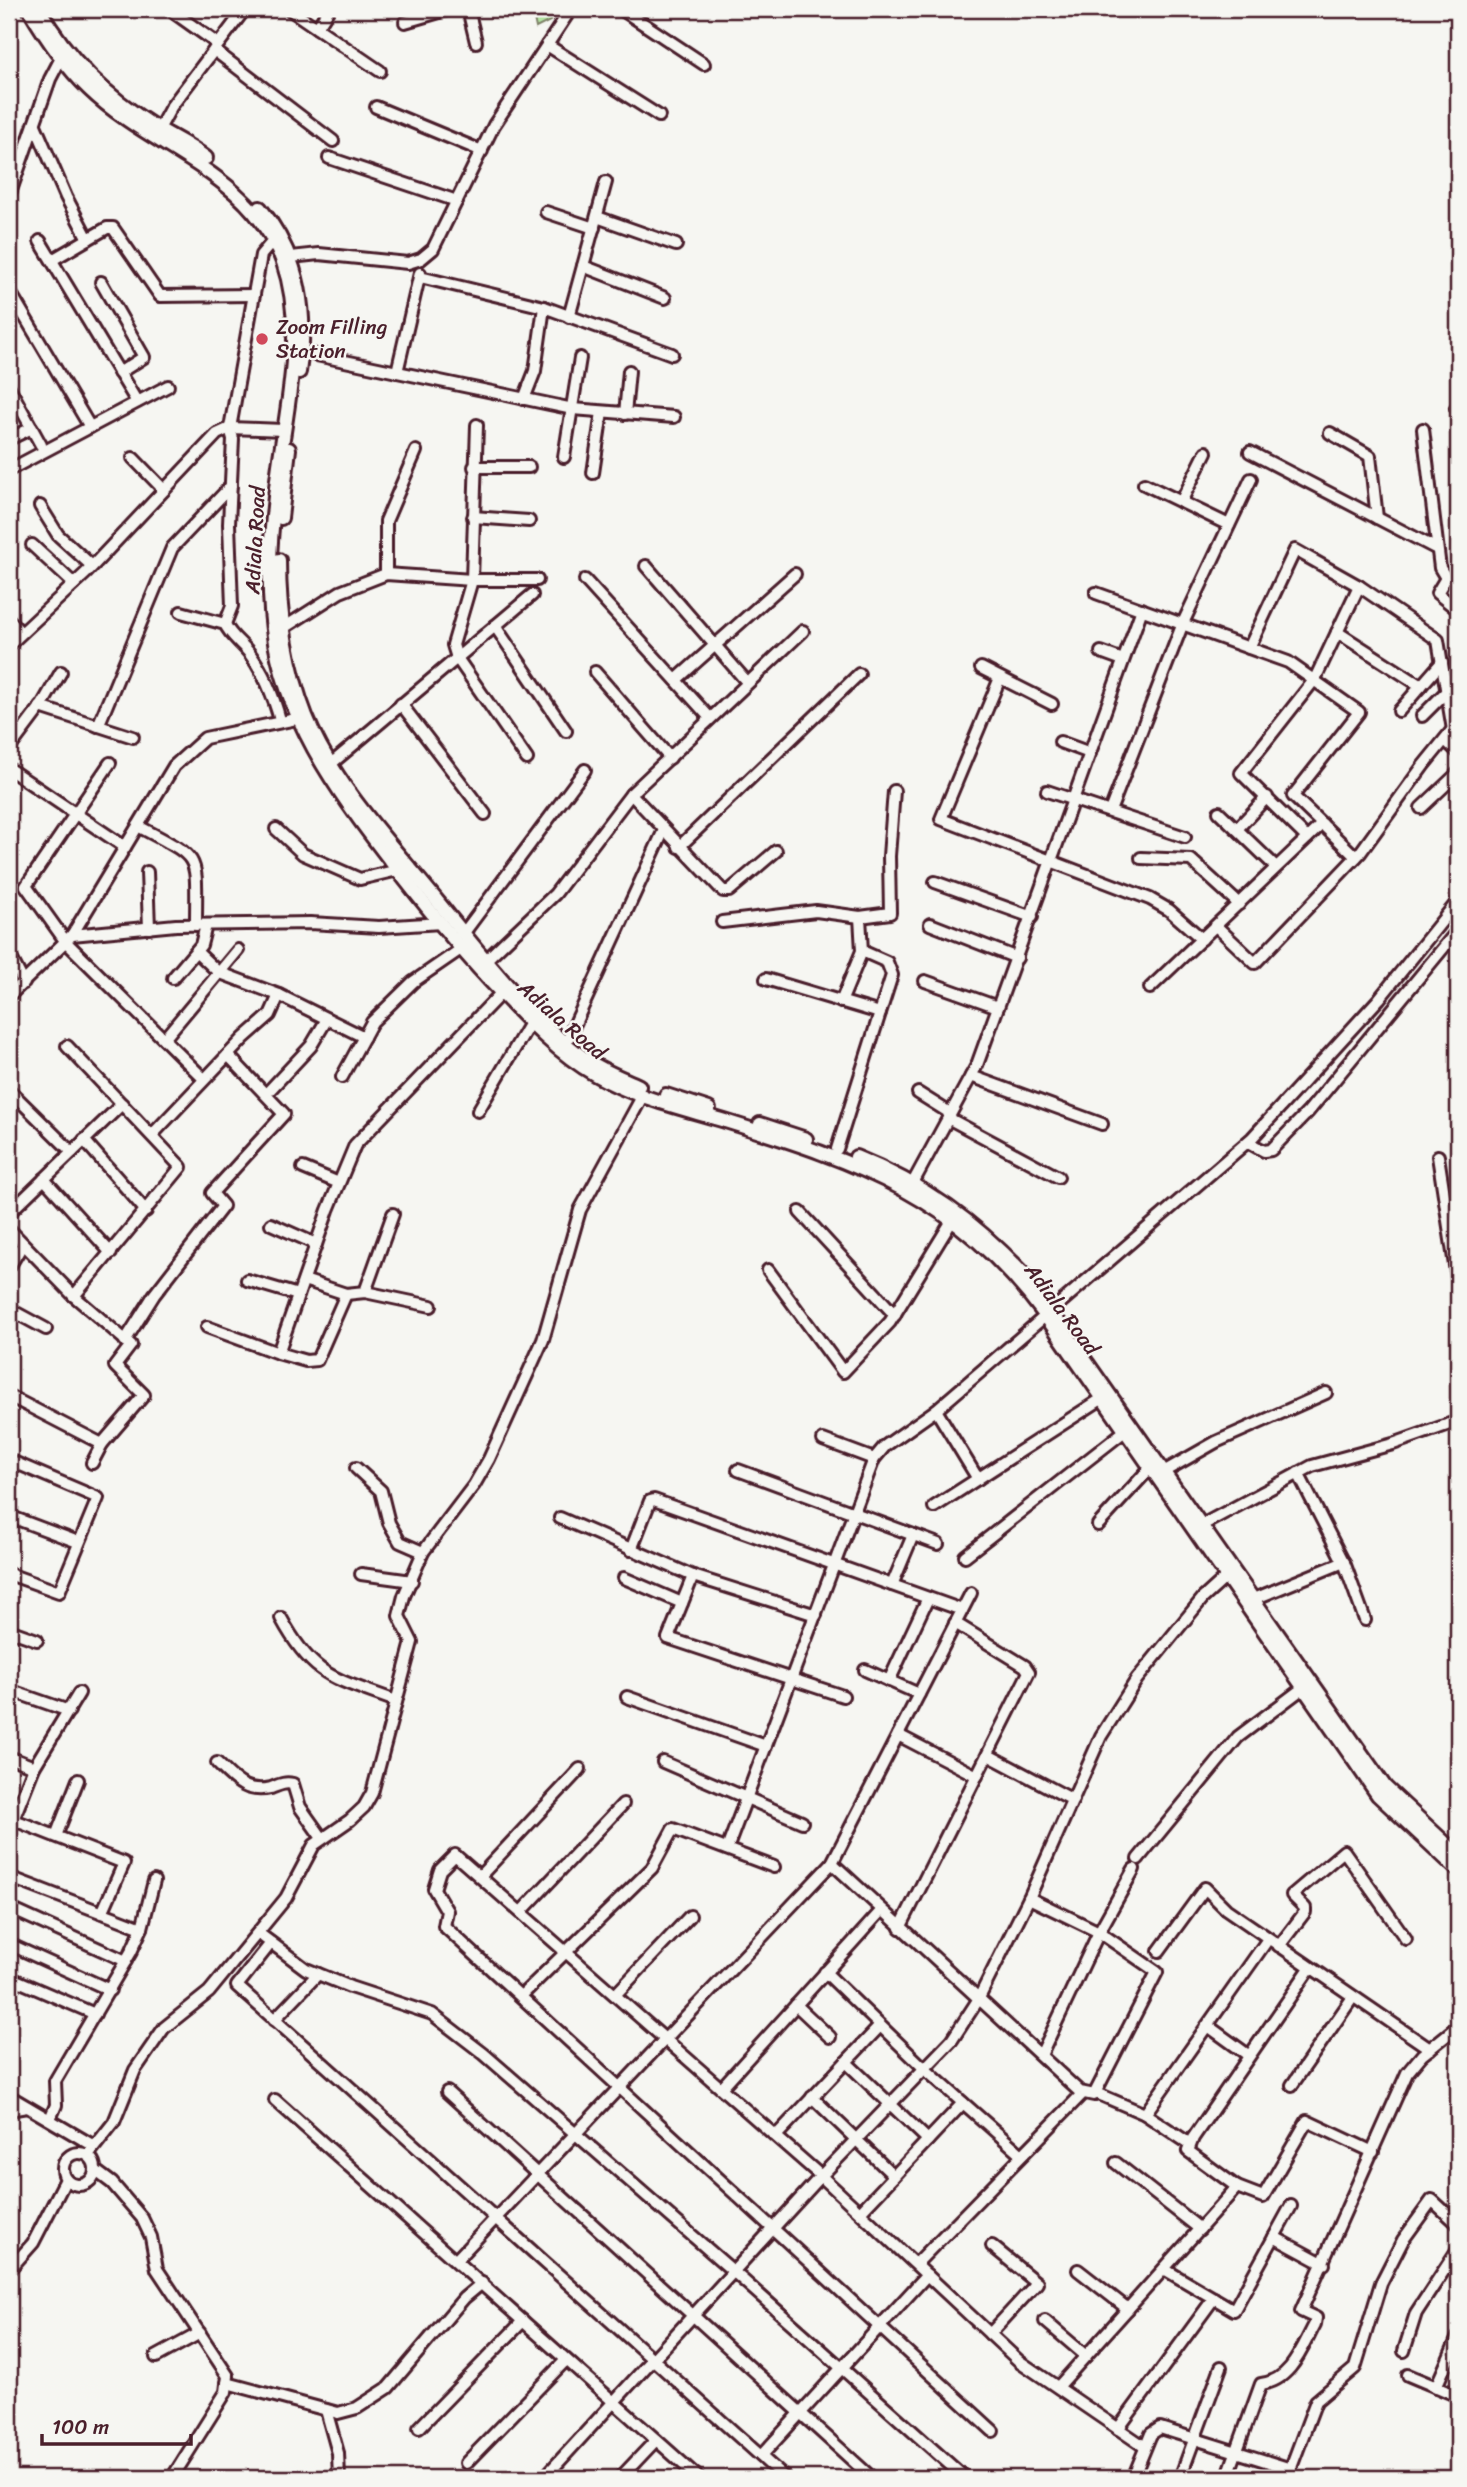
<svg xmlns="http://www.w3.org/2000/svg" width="1467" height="2487" font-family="Sriracha,sans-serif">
<rect width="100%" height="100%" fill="#f6f6f2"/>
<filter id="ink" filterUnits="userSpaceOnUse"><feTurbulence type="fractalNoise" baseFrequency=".0143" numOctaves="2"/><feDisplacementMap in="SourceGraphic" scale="14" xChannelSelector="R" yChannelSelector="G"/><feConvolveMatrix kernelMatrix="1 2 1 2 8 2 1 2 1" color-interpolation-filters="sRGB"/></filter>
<g filter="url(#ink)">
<!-- green -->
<polygon fill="#b4e4a4" stroke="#7f8268" stroke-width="2" points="532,9 559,9 550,21 536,28"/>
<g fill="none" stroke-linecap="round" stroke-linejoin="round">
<!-- minor casing -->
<g stroke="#4a1f2b" stroke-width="16">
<g id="minor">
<polyline points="289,9 380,71"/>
<polyline points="468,9 476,42"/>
<polyline points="621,9 704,64"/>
<polyline points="173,12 218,44"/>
<polyline points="405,22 450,9"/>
<polyline points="317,28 329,9"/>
<polyline points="547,45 659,116"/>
<polyline points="214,50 333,141"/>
<polyline points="376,107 482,151"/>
<polyline points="35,125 66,197 88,239"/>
<polyline points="159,129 171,107 245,9"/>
<polyline points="329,158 457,201"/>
<polyline points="9,196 50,79 61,58"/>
<polyline points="546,212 594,228"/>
<polyline points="597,217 676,245"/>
<polyline points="40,241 137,402"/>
<polyline points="291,257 319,254 408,263 421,259 433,249 494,125 571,9"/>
<polyline points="52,260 107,228 113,228 160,296 254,295"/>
<polyline points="583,266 665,298"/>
<polyline points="420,277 544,307 672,354"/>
<polyline points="101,282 144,357 119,373"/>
<polyline points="9,290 90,427"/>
<polyline points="569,317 606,182"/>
<polyline points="302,352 573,409 674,417"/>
<polyline points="397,372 420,273"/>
<polyline points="9,387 41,445"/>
<polyline points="524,399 535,371 544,307"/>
<polyline points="1456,408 1458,409"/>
<polyline points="625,414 629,371"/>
<polyline points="477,425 472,580 453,645 457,658 527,759"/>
<polyline points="1423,429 1440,568 1446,578"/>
<polyline points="1330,433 1370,456 1377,518"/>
<polyline points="9,439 32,428"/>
<polyline points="1250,452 1437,549"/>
<polyline points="564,457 580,358"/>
<polyline points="133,458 164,490"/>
<polyline points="474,467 529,467"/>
<polyline points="9,470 168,386"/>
<polyline points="593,473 602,412"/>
<polyline points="1144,484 1229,525"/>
<polyline points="1181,502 1206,452"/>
<polyline points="40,506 58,535 92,566"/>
<polyline points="473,517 529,521"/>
<polyline points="32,545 74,584"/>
<polyline points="646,566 747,682"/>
<polyline points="386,574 386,521 416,451"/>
<polyline points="1446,578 1437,593 1458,610"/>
<polyline points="585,580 710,718"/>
<polyline points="1096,593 1288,662 1359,712 1293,796 1356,857"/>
<path d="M181,612L225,624C231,637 242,643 250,654C264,673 274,698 280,720"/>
<polyline points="9,620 21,633"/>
<polyline points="225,624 232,606 229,524 233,439 230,428 261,255 273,241"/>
<polyline points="495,626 566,731"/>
<polyline points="282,629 340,592 386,574 472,580 537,580"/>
<polyline points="1337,632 1421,686"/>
<polyline points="9,645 86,573 217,434 230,428 283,430"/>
<polyline points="1249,648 1295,550 1359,586 1438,640 1453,730"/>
<polyline points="1101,652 1123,660"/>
<polyline points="981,668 1052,704"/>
<polyline points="595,672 670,758"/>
<polyline points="1000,678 941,819 1150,899 1169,910 1202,939"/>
<polyline points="676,680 795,574"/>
<polyline points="401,704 485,814"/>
<polyline points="40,707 133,737"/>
<polyline points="1399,711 1442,662"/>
<polyline points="1422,716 1447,691"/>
<polyline points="98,726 172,548 231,486"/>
<polyline points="1445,740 1458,752"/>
<polyline points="1060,742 1090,753"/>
<polyline points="9,749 42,705 61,672"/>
<polyline points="110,763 26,886 66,942 204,1079"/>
<polyline points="332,763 532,595"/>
<polyline points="9,769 125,847"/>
<polyline points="1047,791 1185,837"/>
<polyline points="631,794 723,891 729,891 776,851"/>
<polyline points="1421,808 1458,773"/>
<polyline points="1110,811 1183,623 1251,479"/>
<polyline points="1219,812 1276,867"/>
<path d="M138,826C203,861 196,851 196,925"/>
<polyline points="276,829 303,854 360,879 398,870"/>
<polyline points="1237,829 1267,797"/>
<polyline points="1307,838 1241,773 1315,679 1359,586"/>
<polyline points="679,847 859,674"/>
<polyline points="1141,858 1191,860 1239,904"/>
<polyline points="147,872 149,928"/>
<polyline points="935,882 1032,917"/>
<polyline points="722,922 816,911 860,917 890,913 889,856 894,791"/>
<polyline points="930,924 1017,958"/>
<polyline points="1216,926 1255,963 1360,853 1423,766 1458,723"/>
<polyline points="463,934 585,770"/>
<polyline points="72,935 176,925 310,923 379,927 441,923"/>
<polyline points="197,952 218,972 279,995 364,1037"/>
<polyline points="9,954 24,983"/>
<polyline points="486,960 555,894 631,794 803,631"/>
<polyline points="173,978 201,945 206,925"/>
<polyline points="766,979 880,1013"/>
<polyline points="925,981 998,1007"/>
<polyline points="1150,988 1322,824"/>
<polyline points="9,996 72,935 174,766 205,738 306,717"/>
<polyline points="841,1002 862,951 860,917"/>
<polyline points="164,1039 238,950"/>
<polyline points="566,1043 664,830"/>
<polyline points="67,1046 181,1167 74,1296"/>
<polyline points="971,1076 1102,1124"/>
<polyline points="342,1077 372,1022 413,982 461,949"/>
<polyline points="9,1090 72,1152"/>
<polyline points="918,1093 950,1113"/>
<polyline points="266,1094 311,1046 327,1019"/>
<polyline points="478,1111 534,1016"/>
<polyline points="948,1118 1058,1177"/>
<polyline points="152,1135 244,1038 270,1015 279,995"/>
<polyline points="84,1140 146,1211"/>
<polyline points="1248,1142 1264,1151 1271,1150 1308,1112 1458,930"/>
<polyline points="837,1149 892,975 887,962 862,951"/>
<polyline points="1438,1156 1458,1285"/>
<polyline points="303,1168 339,1183"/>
<polyline points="44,1179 111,1253"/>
<polyline points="909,1190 977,1065 1142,609"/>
<polyline points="800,1212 895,1315"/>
<polyline points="9,1213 122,1104"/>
<polyline points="271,1224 316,1244"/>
<polyline points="9,1229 74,1296 131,1345 115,1366 144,1395 102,1444 92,1463"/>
<polyline points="9,1267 23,1244"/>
<polyline points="768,1270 843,1372 890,1322 953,1219"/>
<polyline points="247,1280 298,1295"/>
<polyline points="304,1280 346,1294 365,1292 431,1306"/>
<polyline points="365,1292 393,1214"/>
<polyline points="9,1309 46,1329"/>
<polyline points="207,1327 278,1353 328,1210 355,1145 507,987"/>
<polyline points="125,1341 154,1295 223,1206 212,1193 284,1114 228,1055"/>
<polyline points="278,1353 306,1361 317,1360 346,1294"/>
<polyline points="9,1396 102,1444"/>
<polyline points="936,1410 978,1479"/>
<polyline points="823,1440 874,1459"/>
<polyline points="9,1460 98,1498 59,1592 9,1574"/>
<polyline points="356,1468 381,1491 389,1523 400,1542 423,1552"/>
<polyline points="738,1470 938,1544"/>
<polyline points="1165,1471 1216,1442 1326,1393"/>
<polyline points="1298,1473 1345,1565 1365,1620"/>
<polyline points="934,1507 1103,1398"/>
<polyline points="9,1516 78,1542"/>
<polyline points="560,1518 693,1576 816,1615"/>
<polyline points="1098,1525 1151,1467"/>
<polyline points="1202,1525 1312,1466 1393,1444 1458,1421"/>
<polyline points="631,1550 650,1501 654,1500 962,1610"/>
<polyline points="965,1556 1126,1430"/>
<polyline points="361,1574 412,1581"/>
<polyline points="693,1576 668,1638 843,1696"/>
<polyline points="624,1578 682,1603"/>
<polyline points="892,1585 913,1535"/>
<polyline points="1254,1599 1344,1562"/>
<path d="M281,1618C314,1679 335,1678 396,1701"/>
<polyline points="9,1630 37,1640"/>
<polyline points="865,1670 919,1694"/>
<polyline points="889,1681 928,1598"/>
<polyline points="9,1690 69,1711"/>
<polyline points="627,1697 766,1746"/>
<polyline points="898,1735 977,1776"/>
<polyline points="988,1755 1073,1800"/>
<polyline points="9,1757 34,1767"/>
<polyline points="663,1762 802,1822"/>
<path d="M217,1763C234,1779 245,1794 271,1788C279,1785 284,1782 293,1784L300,1807L322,1838"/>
<polyline points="9,1818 124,1863 102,1913"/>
<polyline points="9,1830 34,1767 79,1693"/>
<polyline points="56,1836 78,1780"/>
<polyline points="727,1849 874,1459 885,1446 936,1410 1252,1138 1379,999 1458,901"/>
<polyline points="1138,1859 1238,1737 1303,1688"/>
<polyline points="832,1863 1080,2092 1094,2095 1157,1972 1099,1932 1029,1898"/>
<polyline points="480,1876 580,1769"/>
<polyline points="9,1877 142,1928"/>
<polyline points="9,1908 126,1961"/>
<polyline points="521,1912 623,1804"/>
<polyline points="900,1928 1029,1672 1025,1666 955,1623"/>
<polyline points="258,1933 306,1969 350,1987 432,2014 484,2054 734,2272 965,2478"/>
<polyline points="271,1943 237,1986 785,2478"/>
<polyline points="9,1944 110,1990"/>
<polyline points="1279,1946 1305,1912 1305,1908 1292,1895 1344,1851 1406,1939"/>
<polyline points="1159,1951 1205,1888 1226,1909 1430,2049"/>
<polyline points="825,1972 926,2070 1022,2155"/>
<polyline points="9,1977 95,2014"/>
<polyline points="616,1994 690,1916"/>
<polyline points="521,1996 652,1868 673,1829 774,1867"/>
<polyline points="796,2005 830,2037"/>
<polyline points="274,2020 318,1974"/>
<polyline points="1208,2026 1248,2055"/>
<polyline points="1041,2055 1099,1932 1134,1869"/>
<polyline points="846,2062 928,2140"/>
<polyline points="1292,2085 1353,1997"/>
<polyline points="722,2087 881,1911"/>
<polyline points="447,2092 872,2478"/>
<polyline points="1096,2093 1145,2114 1190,2144"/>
<polyline points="9,2096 94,2146"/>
<polyline points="812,2097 894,2176"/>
<polyline points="275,2100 699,2478"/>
<polyline points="9,2110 27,2107"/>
<polyline points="1145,2114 1268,1939"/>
<polyline points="50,2119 56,2105 55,2081 131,1952 142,1928 154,1881"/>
<polyline points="776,2136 880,2026"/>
<circle cx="79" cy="2169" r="16"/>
<polyline points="88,2155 114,2122 135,2070 164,2028 209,1992 286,1898 314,1845 350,1820 364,1807 372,1793 412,1642 399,1616 404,1596 423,1552 474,1485 489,1459 543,1340 580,1210 643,1095"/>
<polyline points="1116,2163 1200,2229"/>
<polyline points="96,2171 112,2183 142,2218 151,2237 157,2269 228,2376 226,2392 172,2478"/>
<polyline points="1237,2187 1188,2151 1193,2138 1310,1968"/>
<polyline points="860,2212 963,2103"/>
<polyline points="1274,2237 1324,2264"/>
<polyline points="456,2260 832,1863 971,1593"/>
<polyline points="916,2264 1083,2093"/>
<polyline points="1164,2269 1234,2310 1291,2206"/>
<polyline points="9,2270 33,2243 66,2179"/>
<polyline points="1078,2270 1128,2309"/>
<polyline points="1045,2321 1086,2356"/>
<polyline points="990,2334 1037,2283 992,2246"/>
<polyline points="1404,2351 1416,2313 1458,2249"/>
<polyline points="156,2357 200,2333"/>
<polyline points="1408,2375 1458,2396"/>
<polyline points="227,2383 338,2413 357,2408 388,2388 464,2298 482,2283"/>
<polyline points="1058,2387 1237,2187 1263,2197 1307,2121 1373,2152"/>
<polyline points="1436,2387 1458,2337"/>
<polyline points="326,2410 338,2453 339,2478"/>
<polyline points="419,2428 523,2321"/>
<polyline points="1118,2429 1214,2298"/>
<polyline points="993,2431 444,1926 447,1911 434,1889 440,1870 455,1855 821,2176 1019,2361 1145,2447"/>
<polyline points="761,2456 927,2275"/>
<polyline points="466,2463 566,2360"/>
<polyline points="544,2478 821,2176 952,2040 978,2000 1029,1898 1101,1736 1137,1679 1203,1598 1225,1578"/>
<polyline points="620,2478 656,2440"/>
<polyline points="1133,2478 1151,2434 1160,2428 1291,2469"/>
<polyline points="1180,2478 1221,2367"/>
<path d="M1227,2478L1261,2384C1291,2381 1302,2348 1315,2324L1316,2318L1301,2311L1407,2073L1422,2055L1458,2026"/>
<polyline points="1287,2478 1316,2401 1355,2368 1381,2283 1403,2240 1432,2200 1458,2224"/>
</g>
</g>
<!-- major casing -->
<g stroke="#4a1f2b" stroke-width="18">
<g id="major">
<path d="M29,9C46,38 65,66 89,89C152,150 251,172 283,262C308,334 284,415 276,488C270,539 266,591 275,643C291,732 346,803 400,873C432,914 464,954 500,991C529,1022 559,1054 596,1075C636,1098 682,1108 725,1121C861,1163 957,1196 1045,1315L1378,1795L1458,1870"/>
<path d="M39,9C68,60 106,96 155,127C172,137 190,145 206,158"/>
<path d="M260,208C299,255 308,313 299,372"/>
<polyline points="281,518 289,449"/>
<path d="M279,560C279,615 286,665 306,716C334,786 391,844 438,902C477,950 536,1026 587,1060C603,1071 622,1078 639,1086"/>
<polyline points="666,1095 709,1109"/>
<polyline points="760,1124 806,1139"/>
<path d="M856,1157C924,1184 976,1223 1026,1276L1385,1787L1458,1855"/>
</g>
</g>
<!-- minor -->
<use href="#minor" stroke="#f6f6f2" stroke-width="10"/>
<!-- major -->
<use href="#major" stroke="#f6f6f2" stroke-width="12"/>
</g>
</g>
<!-- markers -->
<circle fill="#d1495b" stroke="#f6f6f2" stroke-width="2.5" cx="262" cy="339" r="7"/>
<g text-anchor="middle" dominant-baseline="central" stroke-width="5" stroke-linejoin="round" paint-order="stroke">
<!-- poi labels -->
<g font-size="21" fill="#4a1f2b" stroke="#f6f6f2" text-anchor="start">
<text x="276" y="327">Zoom Filling<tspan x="276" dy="24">Station</tspan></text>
</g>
<!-- street labels -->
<g font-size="21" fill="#4a1f2b" stroke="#f6f6f2">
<text transform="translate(255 540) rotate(-87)">Adiala Road</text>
<text transform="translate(562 1020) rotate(41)">Adiala Road</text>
<text transform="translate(1062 1309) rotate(53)">Adiala Road</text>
</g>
</g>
<!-- margin -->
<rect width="1467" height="2487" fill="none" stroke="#f6f6f2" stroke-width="35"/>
<rect x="18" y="18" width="1432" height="2452" fill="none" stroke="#4a1f2b" stroke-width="2.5" filter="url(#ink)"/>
<!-- scale -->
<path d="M42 2434v10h149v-10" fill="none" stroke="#4a1f2b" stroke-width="3.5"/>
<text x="52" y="2434" font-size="21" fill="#4a1f2b" stroke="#f6f6f2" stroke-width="5" paint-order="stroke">100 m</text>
</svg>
